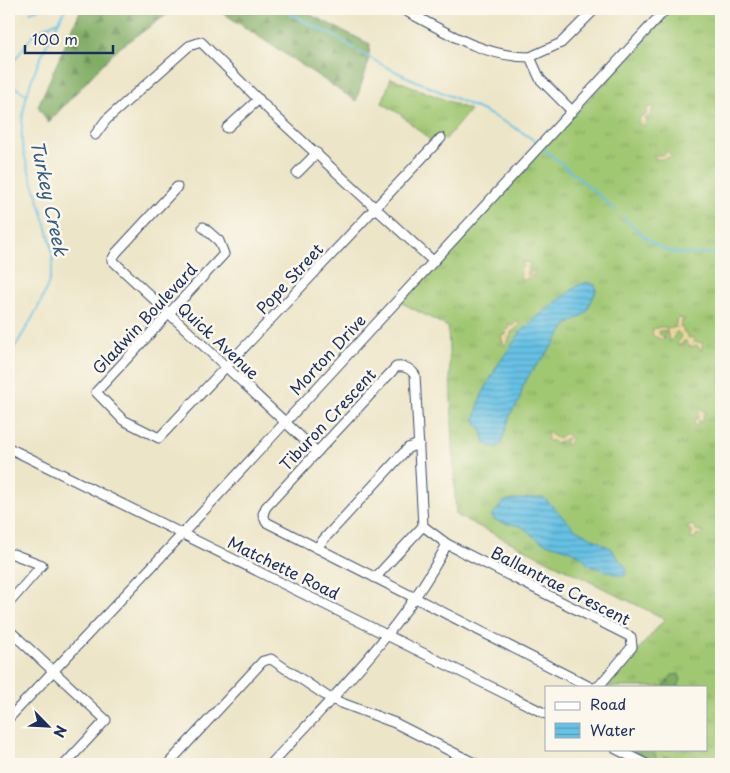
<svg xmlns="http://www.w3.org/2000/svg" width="730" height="773" font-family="'Playpen Sans',sans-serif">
<defs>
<pattern id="grass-tufts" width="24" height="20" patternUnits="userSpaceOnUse" patternTransform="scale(1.25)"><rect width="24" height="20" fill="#a0c772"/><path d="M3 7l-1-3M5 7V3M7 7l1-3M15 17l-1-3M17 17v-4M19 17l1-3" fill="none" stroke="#89ab65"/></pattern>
<pattern id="forest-firs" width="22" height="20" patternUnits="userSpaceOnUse" patternTransform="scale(1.25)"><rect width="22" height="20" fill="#80ac64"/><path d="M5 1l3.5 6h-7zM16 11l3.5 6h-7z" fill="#688c56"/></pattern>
<pattern id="sand-dots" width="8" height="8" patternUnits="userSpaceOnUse" patternTransform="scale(1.25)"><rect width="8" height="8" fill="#eeda9e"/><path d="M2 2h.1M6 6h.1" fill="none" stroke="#ccbb8a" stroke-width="1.8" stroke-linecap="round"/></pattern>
<pattern id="water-rules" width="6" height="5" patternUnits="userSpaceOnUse" patternTransform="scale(1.25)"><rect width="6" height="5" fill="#66c1e4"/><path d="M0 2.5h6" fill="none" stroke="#539dbc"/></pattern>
</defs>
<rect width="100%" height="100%" fill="#fbf7ec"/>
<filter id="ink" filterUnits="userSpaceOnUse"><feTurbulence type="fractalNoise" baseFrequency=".02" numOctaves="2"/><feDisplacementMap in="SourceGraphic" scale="10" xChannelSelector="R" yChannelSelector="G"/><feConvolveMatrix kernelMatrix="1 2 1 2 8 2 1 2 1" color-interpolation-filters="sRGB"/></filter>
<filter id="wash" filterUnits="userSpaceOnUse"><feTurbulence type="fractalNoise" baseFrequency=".0096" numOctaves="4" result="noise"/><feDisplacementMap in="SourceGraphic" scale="20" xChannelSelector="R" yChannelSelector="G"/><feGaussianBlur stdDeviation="1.12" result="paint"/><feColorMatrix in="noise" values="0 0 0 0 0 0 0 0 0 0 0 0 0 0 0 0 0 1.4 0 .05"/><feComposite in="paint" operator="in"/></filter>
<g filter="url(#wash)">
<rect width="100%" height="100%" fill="#ede5c7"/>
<!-- grass -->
<g fill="url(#grass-tufts)" stroke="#5e7b68">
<polygon points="673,9 721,9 721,764 658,764 628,749 706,749 706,687 606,687 665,619 456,515 448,327 400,302"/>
<polygon points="391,78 470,110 445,140 438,135 431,141 400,114 382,103"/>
</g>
<!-- forest -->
<g fill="url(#forest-firs)" stroke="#4e6e61">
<polygon points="81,9 175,9 115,51 48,123 38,106"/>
<polygon points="217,9 299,9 370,44 368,64 356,101"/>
<polygon points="679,674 681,680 678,687 663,687 672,675"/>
<polygon points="628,749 651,749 655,754 656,759 662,760 665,756 680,764 658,764"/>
</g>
<!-- sand -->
<g fill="url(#sand-dots)" stroke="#84847e">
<polygon points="654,106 650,116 645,118 647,123 643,126 638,123 641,116 646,115 647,108"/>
<polygon points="666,150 672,157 656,160 654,155 665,155"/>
<polygon points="521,262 530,263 527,275 530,275 532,270 535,272 533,276 521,281 520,269 524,266"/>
<polygon points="677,318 683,319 680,326 689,338 694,338 694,342 703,343 701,351 697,345 690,347 685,340 681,345 677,344 682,337 677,331 671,342 669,341 667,330 659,331 659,334 664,337 663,340 653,336 652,330 659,327 675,328"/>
<polygon points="516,322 519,322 519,326 511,332 510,338 504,346 501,335 507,334 505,331 509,329 509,323 512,327"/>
<polygon points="702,409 706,412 703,415 704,421 698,421 697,426 694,425 694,420 698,418 698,413"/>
<polygon points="547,432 558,439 564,434 567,434 571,439 569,444 565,445 567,438 556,444 553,441 548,441"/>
<polygon points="693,525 696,530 704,532 703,535 697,534 694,539 691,539 692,531 686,528"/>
</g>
<!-- water -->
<g fill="url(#water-rules)" stroke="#4078a1">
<polygon points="587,282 595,285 596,291 586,313 567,325 548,352 531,372 523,386 519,402 511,413 501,444 496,448 485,443 482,431 477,424 475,418 481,397 497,366 520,333 536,318 577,286"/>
<path d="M533,498H544L574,528L610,548L627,569L625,576C620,577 596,567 588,565C581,550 556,547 543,542C534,539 529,530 520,526C509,523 499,525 491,516L505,501Z"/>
</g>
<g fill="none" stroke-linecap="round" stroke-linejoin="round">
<!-- stream -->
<g stroke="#66c1e4" stroke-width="2">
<polyline points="280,9 333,35 354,48"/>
<polyline points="30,12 39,9"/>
<path d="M358,51C416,87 483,103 538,143"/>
<polyline points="9,68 34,33 60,20"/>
<polyline points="9,83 27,95"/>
<polyline points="543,148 616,210"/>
<path d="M623,217C665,256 665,255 721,253"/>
<path d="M9,357C25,329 46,301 52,269C56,251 44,220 39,202C34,185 26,166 23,148C15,99 44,50 65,9"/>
</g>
</g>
</g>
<g filter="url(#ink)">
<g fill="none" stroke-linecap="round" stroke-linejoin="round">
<!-- minor casing -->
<g stroke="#3a4a6e" stroke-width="11">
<g id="minor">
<path d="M402,9C443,30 482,57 530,57L540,79L572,111"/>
<polyline points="530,57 561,43 595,9"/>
<polyline points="227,128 259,99"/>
<polyline points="95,135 106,120 189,46 201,42 274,115 433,261"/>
<polyline points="297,173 317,153"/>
<polyline points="177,187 116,253 112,260 317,452"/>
<polyline points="203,227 219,241 224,254 96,392 123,420 159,438 441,138"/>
<polyline points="9,448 546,714"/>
<polyline points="317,548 324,539 408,448 419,444"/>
<polyline points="375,578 423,526"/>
<polyline points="9,603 42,565 13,554"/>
<polyline points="9,630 106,720 65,764"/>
<path d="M590,687L266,522L263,514L266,507L396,367C405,366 410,368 415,375L423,526L447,544L631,637L632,647L599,686L596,687"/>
<polyline points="9,718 175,542 666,9"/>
<polyline points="616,749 646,764"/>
<polyline points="168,764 263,661 271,659 331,699 395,723 476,764"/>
<path d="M271,764C335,695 404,628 447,544"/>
</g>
</g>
<!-- minor -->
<use href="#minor" stroke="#fff" stroke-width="9"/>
</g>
</g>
<g text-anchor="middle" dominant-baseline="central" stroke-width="5" stroke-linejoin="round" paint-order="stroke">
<!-- street labels -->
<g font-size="16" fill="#1b2f5e" stroke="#fbf7ec">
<text transform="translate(289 278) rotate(-47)">Pope Street</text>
<text transform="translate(144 318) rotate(-47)">Gladwin Boulevard</text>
<text transform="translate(219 340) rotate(43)">Quick Avenue</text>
<text transform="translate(327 354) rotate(-47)">Morton Drive</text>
<text transform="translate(327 419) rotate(-47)">Tiburon Crescent</text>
<text transform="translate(284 567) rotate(26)">Matchette Road</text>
<text transform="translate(561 585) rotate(27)">Ballantrae Crescent</text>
</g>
<!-- water labels -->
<g font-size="18" font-style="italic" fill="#325b86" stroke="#fbf7ec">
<text transform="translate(50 198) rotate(78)">Turkey Creek</text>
</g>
</g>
<!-- margin -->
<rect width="730" height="773" fill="none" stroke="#fbf7ec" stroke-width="30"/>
<!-- legend -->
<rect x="545" y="686" width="162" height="65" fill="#fbf7ec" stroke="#a1a7b3"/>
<rect x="555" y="702" width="25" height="8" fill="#ffffff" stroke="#a1a7b3"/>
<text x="590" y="710" font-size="15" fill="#1b2f5e">Road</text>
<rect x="555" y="723" width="25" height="15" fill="url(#water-rules)" stroke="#a1a7b3"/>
<text x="590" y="736" font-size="15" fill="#1b2f5e">Water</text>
<!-- north arrow -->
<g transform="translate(48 726) rotate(114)" stroke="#fbf7ec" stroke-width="4" paint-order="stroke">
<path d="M0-4L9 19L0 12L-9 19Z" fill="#1b2f5e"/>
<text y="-8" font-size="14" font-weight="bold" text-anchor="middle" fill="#1b2f5e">N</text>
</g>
<!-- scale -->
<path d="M25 45v8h88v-8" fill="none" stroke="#1b2f5e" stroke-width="2.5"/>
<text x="32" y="45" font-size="15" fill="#1b2f5e" stroke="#fbf7ec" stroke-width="4" paint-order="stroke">100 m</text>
</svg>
